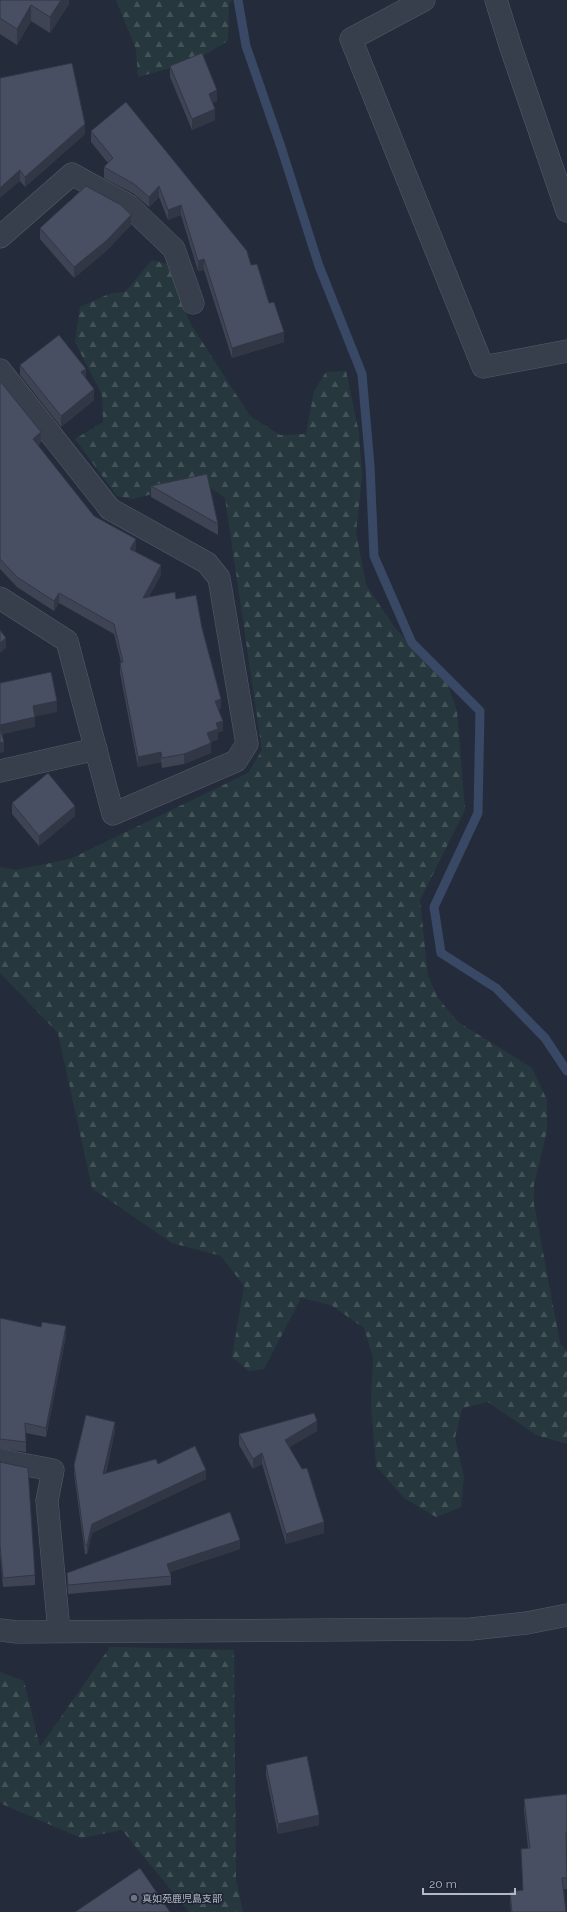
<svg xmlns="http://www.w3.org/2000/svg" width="567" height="1912" font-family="Raleway,'Noto Sans JP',sans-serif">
<defs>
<pattern id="forest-firs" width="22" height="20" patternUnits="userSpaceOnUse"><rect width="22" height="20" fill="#26383d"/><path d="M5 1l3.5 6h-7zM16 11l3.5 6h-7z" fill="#435358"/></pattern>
</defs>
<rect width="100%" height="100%" fill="#242c3c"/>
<!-- forest -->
<g fill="url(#forest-firs)">
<polygon points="116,0 232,0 229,4 228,41 192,62 138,77 136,49"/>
<polygon points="152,260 167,264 190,323 250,416 280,435 306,434 314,391 326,372 346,371 359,433 362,477 356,532 366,585 395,628 448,685 457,711 465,810 420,900 428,976 438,998 458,1022 532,1068 547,1100 547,1130 534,1185 534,1204 560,1343 567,1351 567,1444 536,1435 488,1402 462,1408 455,1438 464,1477 461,1507 436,1517 404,1498 376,1466 371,1404 373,1357 364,1328 331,1305 301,1298 264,1369 249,1371 232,1357 244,1286 221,1256 172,1243 92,1188 58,1033 0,973 0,867 16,870 70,859 248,773 262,750 225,498 203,482 132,499 117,496 75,439 103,422 102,395 75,342 80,307 109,294 125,292"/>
<polygon points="110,1647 234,1650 236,1879 243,1912 189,1912 122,1830 81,1838 2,1804 0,1801 0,1672 24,1681 40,1747"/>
</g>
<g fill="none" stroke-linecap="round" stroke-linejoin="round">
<!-- stream -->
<polyline stroke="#394864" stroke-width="9" points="238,0 246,46 281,147 319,266 362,374 370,466 374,556 412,643 480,711 478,813 434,907 441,953 496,988 545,1038 567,1071"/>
<!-- minor casing -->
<g stroke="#555c6a" stroke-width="23">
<g id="minor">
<polyline points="424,0 351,39 483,367 567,351"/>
<polyline points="496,0 511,48 567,211"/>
<polyline points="0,237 72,174 128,205 174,249 193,303"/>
<polyline points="0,370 110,509 207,563 219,578 247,744 236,761 113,814 67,641 0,598"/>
<polyline points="0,771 96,749"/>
<polyline points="0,1460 53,1470 47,1501 59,1631"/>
</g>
</g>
<!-- tertiary casing -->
<g stroke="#555c6a" stroke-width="23">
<polyline id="tertiary" points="0,1630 17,1632 471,1629 527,1623 567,1615"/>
</g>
<!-- minor -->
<use href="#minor" stroke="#373e4c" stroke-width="22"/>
<!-- tertiary -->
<use href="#tertiary" stroke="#373e4c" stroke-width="22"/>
</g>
<!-- wall -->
<g fill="#3e4454">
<polygon points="0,0 69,0 69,4 50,33 31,21 17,45 0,34"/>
<polygon points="170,66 217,101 212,103 215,120 192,130 170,77"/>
<polygon points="0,78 85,134 25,187 20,181"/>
<polygon points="126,102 251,265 269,303 284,342 232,358 204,270 198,271 181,215 168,220 159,197 149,207 134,194 104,178 104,167 108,163 91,142 91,131"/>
<polygon points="131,225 106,251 74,278 40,239 40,228"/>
<polygon points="20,365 86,378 94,400 61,427 20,375"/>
<polygon points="0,381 41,442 38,445 94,516 136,549 135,551 161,575 149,596 176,599 202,628 221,709 218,709 223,731 218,732 218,739 211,742 211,753 184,764 162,768 161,762 138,767 120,673 120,663 121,662 114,634 59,603 54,611 17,587 0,569"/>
<polygon points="151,486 218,524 218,535 151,497"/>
<polygon points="12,803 75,816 39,846 12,814"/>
<polygon points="0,1318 66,1336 46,1437 26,1433 26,1452 0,1449"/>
<polygon points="115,1431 106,1473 158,1464 206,1479 92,1533 87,1554 85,1554 74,1474 74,1465"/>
<polygon points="317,1431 289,1447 324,1533 286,1544 262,1464 253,1469 239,1445 239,1434"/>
<polygon points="0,1462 35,1575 35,1585 3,1587 0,1554"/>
<polygon points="240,1549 170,1572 171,1576 171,1585 68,1594 67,1573"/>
<polygon points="266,1765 319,1825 278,1834 266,1775"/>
<polygon points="567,1794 567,1844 566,1844 567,1889 564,1889 566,1912 511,1912 510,1902 510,1892 523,1890 521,1849 528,1848 524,1810 524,1799"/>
</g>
<!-- shaded-wall -->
<g fill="#323745">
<polygon points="61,0 69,0 69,4 50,33 50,17"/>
<polygon points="31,5 31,21 17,45 17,29"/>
<polygon points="217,90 217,101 209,105 209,94"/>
<polygon points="215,109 215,120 192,130 192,119"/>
<polygon points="85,124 85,134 25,187 25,177"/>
<polygon points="20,170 20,181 0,198 0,188"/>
<polygon points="159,186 159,197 149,207 149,197"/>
<polygon points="181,205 181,215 168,220 168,210"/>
<polygon points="131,215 131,225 106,251 74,278 74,267"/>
<polygon points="204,259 204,270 198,271 198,261"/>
<polygon points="284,332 284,342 232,358 232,348"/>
<polygon points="86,369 86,380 81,372"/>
<polygon points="94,389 94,400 61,427 61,416"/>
<polygon points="41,432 41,442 33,449 33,439"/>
<polygon points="136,539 136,549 130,559 130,549"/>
<polygon points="161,565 161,575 143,608 143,598"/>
<polygon points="59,593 59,603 54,611 54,601"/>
<polygon points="6,638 6,648 0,653 0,643"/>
<polygon points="221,699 221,709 215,710 215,701"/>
<polygon points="57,701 57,712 33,717 33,706"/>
<polygon points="35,717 35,727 0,735 0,725"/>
<polygon points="223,721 223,731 218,732 218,739 207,743 207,733 216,723"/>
<polygon points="4,742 4,752 0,753 0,743"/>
<polygon points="211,743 211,753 184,764 184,754"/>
<polygon points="161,752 161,762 138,767 138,757"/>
<polygon points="75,806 75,816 39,846 39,836"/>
<polygon points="66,1326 66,1336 46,1437 46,1428"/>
<polygon points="317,1421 317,1431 285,1450 285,1440"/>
<polygon points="115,1422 115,1431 103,1483 103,1474"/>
<polygon points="262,1453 262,1464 253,1469 253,1459"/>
<polygon points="206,1470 206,1479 92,1533 87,1554 87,1545 92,1524"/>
<polygon points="324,1522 324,1533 286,1544 286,1534"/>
<polygon points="240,1540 240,1549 167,1573 167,1564"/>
<polygon points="319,1815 319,1825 278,1834 278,1824"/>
</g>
<!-- building -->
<g fill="#484f62" stroke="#323745">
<polygon points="0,0 61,0 50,17 31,5 17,29 0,18"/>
<polygon points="202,53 217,90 209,94 215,109 192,119 170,66"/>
<polygon points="72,63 85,124 25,177 20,170 0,188 0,78"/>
<polygon points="126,102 247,251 251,265 257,264 269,303 274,302 284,332 232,348 204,259 198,261 181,205 168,210 159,186 149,197 134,184 104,167 113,158 91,131"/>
<polygon points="86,186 121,205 131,215 106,241 74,267 40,228"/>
<polygon points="59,335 86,369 81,372 94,389 61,416 20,365"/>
<polygon points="0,381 41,432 33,439 94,516 136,539 130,549 161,565 143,598 175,592 176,599 196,595 202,628 221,699 215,701 223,721 216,723 218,729 207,733 211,743 184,754 162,758 161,752 138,757 120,663 123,662 114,624 59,593 54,601 17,577 0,559"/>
<polygon points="207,474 218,524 151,486"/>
<polygon points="0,630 6,638 0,643"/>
<polygon points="51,672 57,701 33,706 35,717 0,725 0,683"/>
<polygon points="0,727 4,742 0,743"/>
<polygon points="48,773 75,806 39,836 12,803"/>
<polygon points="0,1318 41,1327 42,1322 66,1326 46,1428 25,1423 26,1442 0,1439"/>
<polygon points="314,1413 317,1421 285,1440 302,1469 307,1468 324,1522 286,1534 262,1453 253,1459 239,1434"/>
<polygon points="86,1415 115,1422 103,1474 156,1459 158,1464 195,1446 206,1470 92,1524 87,1545 85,1545 74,1465"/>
<polygon points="0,1462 28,1468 35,1575 3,1578 0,1545"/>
<polygon points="230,1512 240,1540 167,1564 171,1576 68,1585 67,1573"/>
<polygon points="307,1756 319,1815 278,1824 266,1765"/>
<polygon points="567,1794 567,1833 566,1833 567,1878 562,1878 566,1912 512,1912 510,1892 523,1890 521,1849 530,1848 524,1799"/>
<polygon points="140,1868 170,1912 75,1912"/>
</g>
<!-- markers -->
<circle fill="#6b7280" stroke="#1d2331" stroke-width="1.5" cx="134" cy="1898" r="4"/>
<g text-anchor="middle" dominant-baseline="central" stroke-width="3" stroke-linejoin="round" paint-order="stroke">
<!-- poi labels -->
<g font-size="10" fill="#b3b9c7" stroke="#1d2331" text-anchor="start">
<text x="142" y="1898">真如苑鹿児島支部</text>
</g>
</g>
<!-- scale -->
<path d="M423 1888v6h92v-6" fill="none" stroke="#b3b9c7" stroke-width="2"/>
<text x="429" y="1888" font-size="12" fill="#b3b9c7" stroke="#1d2331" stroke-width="3" paint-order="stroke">20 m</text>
</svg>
